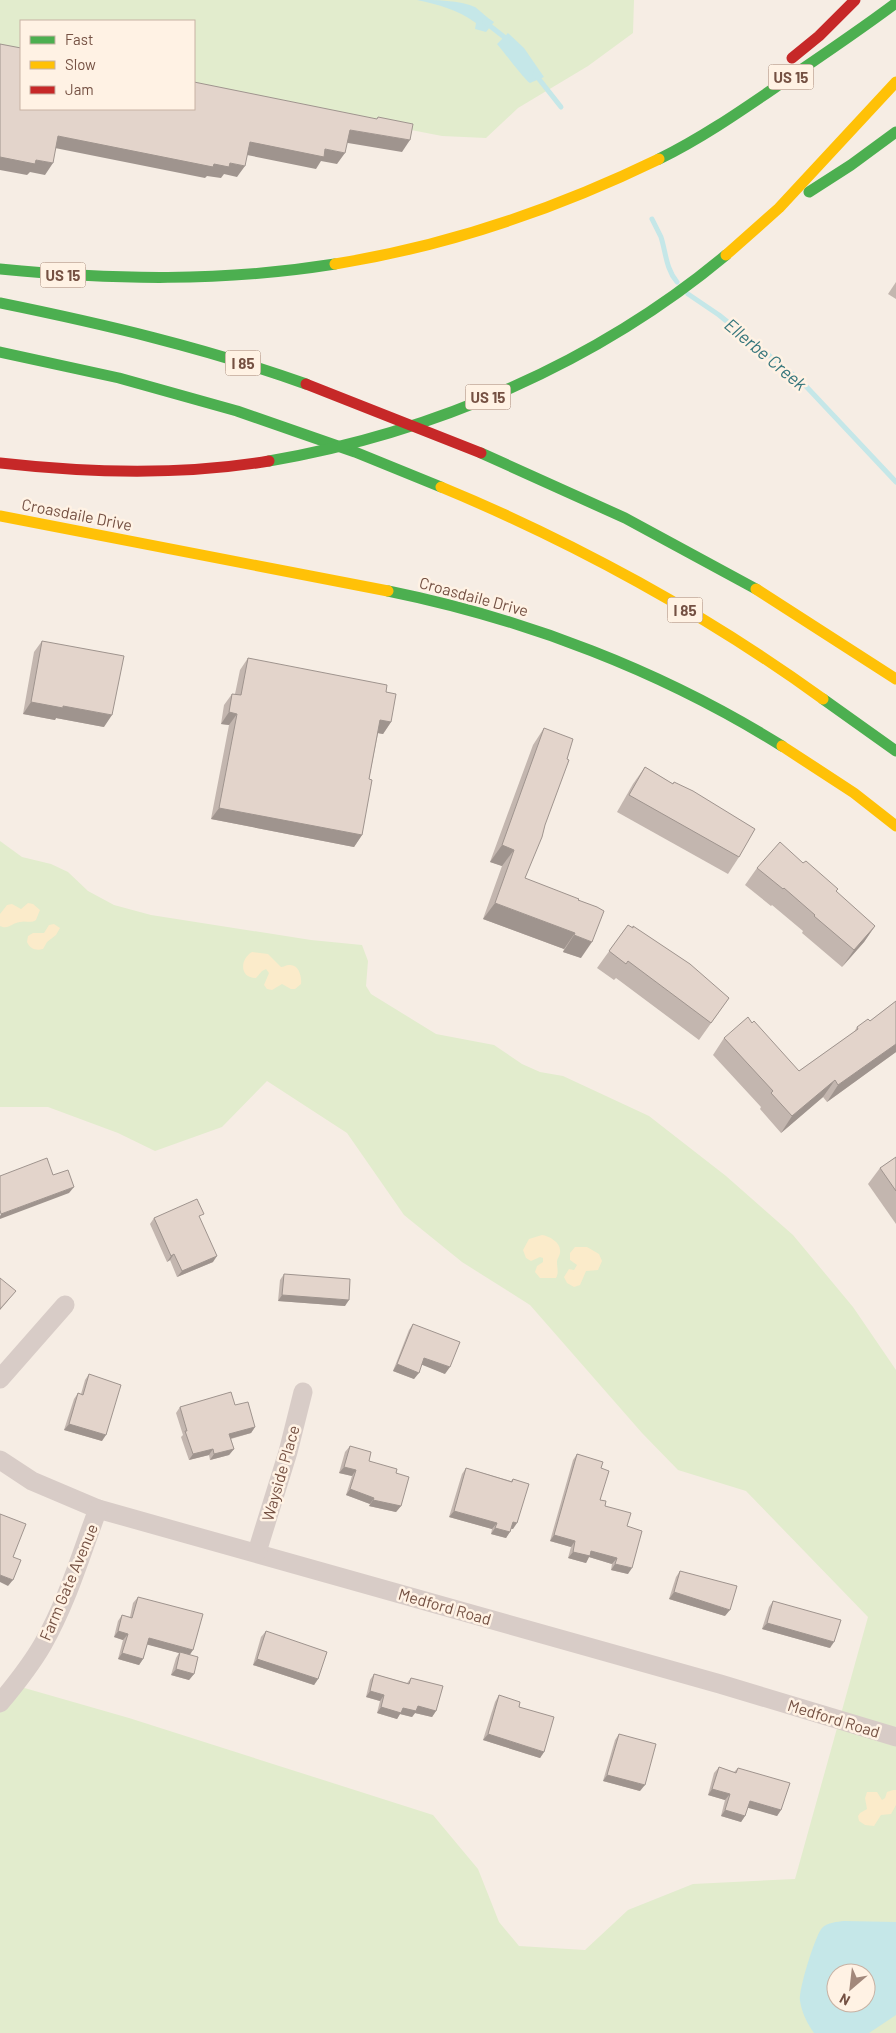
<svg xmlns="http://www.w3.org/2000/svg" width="896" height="2033" font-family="Barlow,sans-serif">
<rect width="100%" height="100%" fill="#f6ede4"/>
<!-- green -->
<g fill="#e2eccd" fill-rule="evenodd">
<polygon points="0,0 634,0 633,33 588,66 518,108 486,138 442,136 194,88 194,21 21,21 21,55 0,49"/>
<path d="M0,841L22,857L51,864L68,872L88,891L114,905L151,915L311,940L362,945L368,961L366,986L371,994L436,1034L494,1045L522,1064L540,1072L563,1076L649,1116L726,1176L793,1235L853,1307L896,1370V2033H0V1712L21,1687L129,1718L433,1815L478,1869L499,1922L519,1946L585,1950L628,1910L693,1884L795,1879L868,1617L746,1491L678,1470L642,1433L530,1305L462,1262L404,1215L347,1133L267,1081L222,1127L155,1151L118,1133L48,1107H0ZM836,1973H866V2003H836Z"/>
</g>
<!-- sand -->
<g fill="#fbebca">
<path d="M28,903L33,904L40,910L36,920C30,924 26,920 20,922C11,923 9,930 0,926V914L7,905L12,904L21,909Z"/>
<path d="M54,924L60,928L56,935L47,942L43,949C36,951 30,949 27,942L28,936L33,933H44L49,925Z"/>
<path d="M252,952L268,954L281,967C284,967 286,965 289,965C299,964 302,977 301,984L295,989H291L282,984L272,990L267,989L264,985L269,973L266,969L262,971L256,978C239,978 240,959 252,952Z"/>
<path d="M542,1235C549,1236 560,1242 560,1250C561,1255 557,1258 557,1262C557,1268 559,1273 556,1278H540L535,1272L537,1266L543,1262V1258L540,1257L531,1261L526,1258L523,1250L529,1239Z"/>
<polygon points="575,1247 587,1247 599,1254 602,1261 598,1270 586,1271 580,1285 574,1287 567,1283 564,1277 569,1269 574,1270 577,1265 570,1260 570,1253"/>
<polygon points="893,1790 896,1790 896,1805 891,1814 881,1815 874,1826 865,1825 859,1821 858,1816 860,1813 867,1809 865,1798 867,1792 877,1792 882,1800 885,1798 887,1792"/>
</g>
<!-- water -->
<g fill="#c5e7e8" fill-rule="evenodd">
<path d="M417,0C435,0 460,0 475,7C482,12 487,18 494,22L486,32L475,29L476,23C457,9 439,5 417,0Z"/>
<path d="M508,33L524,48L544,77L530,83C525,80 503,51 497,44Z"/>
<path d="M844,1921L896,1922V2015L869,2033H814C807,2023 802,2013 800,2001C798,1991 815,1936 822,1928C828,1922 837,1922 844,1921ZM836,1973H866V2003H836Z"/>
</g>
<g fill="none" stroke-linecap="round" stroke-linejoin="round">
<!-- stream -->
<g stroke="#c5e7e8" stroke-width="5">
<polyline points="485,22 508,40"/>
<polyline points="535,74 561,107"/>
<path d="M652,219C655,225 658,231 661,237C666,253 666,269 677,282"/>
<polyline points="688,294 719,315 802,382 896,482"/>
</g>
<!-- street -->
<g stroke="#d8ccc7" stroke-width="19">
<polyline points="0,1379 65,1305"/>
<polyline points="0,1460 32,1481 98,1509 720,1684 896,1737"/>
<polyline points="257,1552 288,1452 303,1392"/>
<path d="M0,1703C15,1685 31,1665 43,1644C67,1602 81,1554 98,1509"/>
</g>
<!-- fast -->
<g stroke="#4caf50" stroke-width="11">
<path d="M659,159C704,137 745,108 786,80C823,55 860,30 896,3"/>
<polyline points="809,192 851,165 896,132"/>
<path d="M0,269C114,280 222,282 335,264"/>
<path d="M0,303C103,324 206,348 306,384"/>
<polyline points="0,352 119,378 237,411 355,452 441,487"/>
<polyline points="481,453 625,518 756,589"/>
<path d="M269,461C434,433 598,362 726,255"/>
<path d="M388,591C526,619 662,671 782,746"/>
<polyline points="823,699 896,751"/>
</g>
<!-- slow -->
<g stroke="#ffc107" stroke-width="11">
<polyline points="726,255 779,208 896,82"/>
<path d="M335,264C448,246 556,209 659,159"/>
<path d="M441,487C572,541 709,616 823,699"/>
<polyline points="0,516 388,591"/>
<polyline points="756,589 896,679"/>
<polyline points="782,746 854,793 896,826"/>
</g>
<!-- jam -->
<g stroke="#c62828" stroke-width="11">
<polyline points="792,58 819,36 855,0"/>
<polyline points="306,384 481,453"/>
<path d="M0,463C89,473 180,476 269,461"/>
</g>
</g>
<!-- wall -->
<g fill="#c3b6af">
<polygon points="896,282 896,299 888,294"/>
<polygon points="42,641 104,727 56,718 55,720 23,714 34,652"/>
<polygon points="248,658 386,692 391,722 383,734 378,733 369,779 362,835 354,847 211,819 229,725 221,724 224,705 232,694 235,694 240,670"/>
<polygon points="544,728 525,878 578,900 581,958 563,952 564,949 483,919 502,866 490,862 533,745"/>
<polygon points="645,767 673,784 739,857 728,874 617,812 633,784"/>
<polygon points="757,868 836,892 875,926 864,942 842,967 802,933 803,931 772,905 771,906 745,885"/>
<polygon points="628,925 729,998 699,1040 616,978 614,980 597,968"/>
<polygon points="896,1001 896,1052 827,1102 823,1097 781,1133 760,1109 761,1107 713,1055 724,1038 799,1071 854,1032 857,1027 870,1021"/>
<polygon points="896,1157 896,1224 868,1184 880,1168"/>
<polygon points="154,1218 200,1219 213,1262 177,1277 170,1260 167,1262 150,1224"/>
<polygon points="284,1274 345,1306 278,1301 280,1280"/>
<polygon points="413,1324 445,1374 422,1364 414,1379 393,1371 409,1330"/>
<polygon points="89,1374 102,1441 64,1430 74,1399 78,1393 81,1394 85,1380"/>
<polygon points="235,1405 255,1427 251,1433 231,1439 234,1449 229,1455 210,1460 209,1455 189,1460 181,1437 183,1435 176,1413 180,1407"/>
<polygon points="350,1446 369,1461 396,1473 401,1506 396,1512 369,1506 370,1504 346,1495 352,1476 339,1473 345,1452"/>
<polygon points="577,1454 601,1468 600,1500 605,1506 627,1526 628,1574 611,1570 612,1564 589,1557 586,1563 568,1558 571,1547 550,1541 573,1460"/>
<polygon points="466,1468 511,1481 513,1479 513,1529 511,1529 506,1538 491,1534 492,1529 449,1517 462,1474"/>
<polygon points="680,1571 725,1616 669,1599 676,1577"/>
<polygon points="138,1597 190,1654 194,1674 189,1680 171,1675 176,1658 179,1653 147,1644 143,1659 139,1665 118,1659 123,1640 114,1637 118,1621 122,1615 130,1617 133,1603"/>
<polygon points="773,1601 830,1648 762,1629 769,1607"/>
<polygon points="266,1631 318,1679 314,1685 253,1665 261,1637"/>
<polygon points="374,1674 407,1683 411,1678 436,1711 432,1717 415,1713 412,1717 400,1714 397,1719 377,1713 380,1701 366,1697 370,1680"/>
<polygon points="499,1695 544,1752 540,1758 483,1740 495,1702"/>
<polygon points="619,1734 640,1791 603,1781 615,1740"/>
<polygon points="719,1767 734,1772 738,1768 781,1810 777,1816 748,1807 745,1816 741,1822 721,1816 725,1800 708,1795 714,1773"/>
</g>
<!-- shaded-wall -->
<g fill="#9f948e">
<polygon points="350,130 410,140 402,152 342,142"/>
<polygon points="58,136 214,164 230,163 245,166 237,177 224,174 221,178 207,176 205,178 50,147"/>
<polygon points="250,142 325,149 345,153 337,164 321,161 316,169 242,154"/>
<polygon points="0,157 36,160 53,163 45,175 30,172 27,175 0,170"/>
<polygon points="31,702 63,706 112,715 104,727 56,718 55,720 23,714"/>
<polygon points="229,712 237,714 229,725 221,724"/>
<polygon points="380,720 391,722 383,734 372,732"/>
<polygon points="219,808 362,835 354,847 211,819"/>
<polygon points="502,845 514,850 502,866 490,862"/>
<polygon points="495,903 575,933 564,949 483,919"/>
<polygon points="875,926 864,942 842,967 854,950"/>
<polygon points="574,935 592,942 581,958 563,952"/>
<polygon points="896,1044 896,1052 827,1102 838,1085"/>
<polygon points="835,1080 823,1097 781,1133 792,1116"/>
<polygon points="74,1187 69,1193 0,1219 0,1216 1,1214"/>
<polygon points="174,1254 170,1260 167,1262 171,1256"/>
<polygon points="217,1256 213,1262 177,1277 182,1271"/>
<polygon points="16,1291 11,1297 0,1310 0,1309"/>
<polygon points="282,1295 349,1300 345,1306 278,1301"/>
<polygon points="424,1358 450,1367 445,1374 420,1364"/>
<polygon points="397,1364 419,1373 414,1379 393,1371"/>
<polygon points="69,1424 106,1435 102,1441 64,1430"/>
<polygon points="255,1427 251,1433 225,1440 229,1434"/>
<polygon points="213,1449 209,1455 189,1460 193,1454"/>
<polygon points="234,1449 229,1455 210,1460 214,1454"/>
<polygon points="344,1467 356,1470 352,1476 339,1473"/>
<polygon points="350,1489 374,1498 370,1504 346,1495"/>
<polygon points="373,1500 401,1506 396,1512 369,1506"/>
<polygon points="454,1511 497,1523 492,1529 449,1517"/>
<polygon points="513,1522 517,1523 513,1529 509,1528"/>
<polygon points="495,1528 510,1532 506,1538 491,1534"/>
<polygon points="554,1535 575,1541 571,1547 550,1541"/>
<polygon points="591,1551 617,1558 612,1564 589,1557 586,1563 568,1558 573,1552"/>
<polygon points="615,1564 632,1568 628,1574 611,1570"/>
<polygon points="0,1575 13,1580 8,1586 0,1582"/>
<polygon points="674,1592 730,1610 725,1616 669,1599"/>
<polygon points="767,1623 834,1642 830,1648 762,1629"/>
<polygon points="118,1631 128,1634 123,1640 114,1637"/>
<polygon points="149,1638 193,1650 189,1656 180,1652 179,1653 145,1644"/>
<polygon points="122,1653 143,1659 139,1665 118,1659"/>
<polygon points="257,1659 318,1679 314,1685 253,1665"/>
<polygon points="176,1669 194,1674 189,1680 171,1675"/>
<polygon points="370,1691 384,1695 380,1701 366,1697"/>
<polygon points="418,1706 436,1711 432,1717 415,1713 412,1717 400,1714 397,1719 377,1713 381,1707 403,1708"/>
<polygon points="488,1734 544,1752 540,1758 483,1740"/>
<polygon points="607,1775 645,1785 640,1791 603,1781"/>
<polygon points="712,1789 730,1794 725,1800 708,1795"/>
<polygon points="750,1801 781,1810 777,1816 745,1807"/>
<polygon points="725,1810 745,1816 741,1822 721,1816"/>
</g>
<!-- building -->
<g fill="#e3d4cb" stroke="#9f948e">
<polygon points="0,44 21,48 21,109 194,109 194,82 377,119 378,117 413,124 410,140 350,130 345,153 325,149 324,157 250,142 245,166 230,163 229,167 214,164 213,167 58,136 53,163 36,160 35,164 0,157"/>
<polygon points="42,641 124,656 112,715 63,706 63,708 31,702"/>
<polygon points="248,658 387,685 386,692 396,694 391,722 380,720 369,779 372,780 362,835 219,808 237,714 229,712 232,694 241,695"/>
<polygon points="544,728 573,739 567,759 569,760 545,825 542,837 525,878 579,899 578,900 597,907 604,911 592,942 574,935 575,933 495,903 514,850 502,845"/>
<polygon points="645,767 673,784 674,782 693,791 755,829 739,857 629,795"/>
<polygon points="780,842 803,863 806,861 838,889 836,891 875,926 854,950 814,916 815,915 784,888 783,889 757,868"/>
<polygon points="628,925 633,928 633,926 690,964 729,998 711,1023 628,961 626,964 609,951"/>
<polygon points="896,1001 896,1044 838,1085 835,1080 792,1116 771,1093 773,1091 724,1038 748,1017 752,1023 754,1021 799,1071 858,1029 857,1027 868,1019 870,1021"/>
<polygon points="896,1157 896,1191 880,1168"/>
<polygon points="47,1158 53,1175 68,1170 74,1187 1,1214 0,1210 0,1176"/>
<polygon points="197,1199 204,1214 199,1216 217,1256 182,1271 174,1254 171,1256 154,1218"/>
<polygon points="284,1274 350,1279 349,1300 282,1295"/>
<polygon points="0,1278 16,1291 0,1309"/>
<polygon points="413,1324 460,1342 450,1367 424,1358 419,1373 397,1364"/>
<polygon points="89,1374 121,1385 106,1435 69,1424 78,1393 83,1395"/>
<polygon points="231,1392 235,1405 248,1402 255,1427 229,1434 234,1449 214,1454 213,1449 193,1454 185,1431 187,1431 180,1407"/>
<polygon points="350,1446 371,1452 369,1461 397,1469 396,1473 409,1477 401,1506 373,1500 374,1498 350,1489 356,1470 344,1467"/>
<polygon points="577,1454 603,1462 601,1468 609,1471 600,1500 606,1501 605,1506 631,1513 627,1526 642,1531 632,1568 615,1564 617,1558 591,1551 590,1556 573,1552 575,1541 554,1535"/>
<polygon points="466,1468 512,1482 513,1479 529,1484 517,1523 513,1522 510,1532 495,1528 497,1523 454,1511"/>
<polygon points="0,1514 26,1524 13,1557 21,1560 13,1580 0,1575"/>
<polygon points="680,1571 737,1586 730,1610 674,1592"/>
<polygon points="138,1597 203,1614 193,1650 149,1638 143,1659 122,1653 128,1634 118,1631 122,1615 132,1618"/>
<polygon points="773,1601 841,1620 834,1642 767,1623"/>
<polygon points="266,1631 327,1652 318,1679 257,1659"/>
<polygon points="180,1652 198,1657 194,1674 176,1669"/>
<polygon points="374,1674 409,1684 411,1678 443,1686 436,1711 418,1706 416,1711 403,1708 401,1713 381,1707 384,1695 370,1691"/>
<polygon points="499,1695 520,1702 519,1707 554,1717 544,1752 488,1734"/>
<polygon points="619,1734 656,1744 645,1785 607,1775"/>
<polygon points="719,1767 736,1773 738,1768 790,1783 781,1810 750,1801 745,1816 725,1810 730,1794 712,1789"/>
</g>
<g text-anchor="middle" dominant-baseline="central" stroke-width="5" stroke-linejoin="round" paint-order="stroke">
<!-- shield labels -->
<g fill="#fff2e4" stroke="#9e8173" stroke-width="1">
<rect x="768.5" y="64.5" width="45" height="25" rx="4"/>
<rect x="40.5" y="262.5" width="45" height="25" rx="4"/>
<rect x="225.5" y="350.5" width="35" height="25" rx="4"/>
<rect x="465.5" y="384.5" width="45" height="25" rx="4"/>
<rect x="667.5" y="597.5" width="35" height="25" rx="4"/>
</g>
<g font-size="15" font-weight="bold" fill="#755143">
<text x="791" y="77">US 15</text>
<text x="63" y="275">US 15</text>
<text x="243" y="363">I 85</text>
<text x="488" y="397">US 15</text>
<text x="685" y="610">I 85</text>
</g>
<!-- street labels -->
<g font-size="16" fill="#755143" stroke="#fff2e4">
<text transform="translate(77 514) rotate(11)">Croasdaile Drive</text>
<text transform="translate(474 596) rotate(15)">Croasdaile Drive</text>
<text transform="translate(280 1473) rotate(-74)">Wayside Place</text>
<text transform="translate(68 1582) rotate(-67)">Farm Gate Avenue</text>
<text transform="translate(445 1606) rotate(16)">Medford Road</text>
<text transform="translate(834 1718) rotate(17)">Medford Road</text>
</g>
<!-- water labels -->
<g font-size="18" font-style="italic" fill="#36767c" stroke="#fff2e4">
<text transform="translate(766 354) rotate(40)">Ellerbe Creek</text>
</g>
</g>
<!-- legend -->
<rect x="20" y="20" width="175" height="90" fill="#fff2e4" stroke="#c8b2a4"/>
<rect x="30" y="36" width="25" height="8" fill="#4caf50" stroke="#c8b2a4"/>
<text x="65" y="45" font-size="15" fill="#755143">Fast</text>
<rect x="30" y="61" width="25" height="8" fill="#ffc107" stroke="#c8b2a4"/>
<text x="65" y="70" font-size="15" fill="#755143">Slow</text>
<rect x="30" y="86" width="25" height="8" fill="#c62828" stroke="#c8b2a4"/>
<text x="65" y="95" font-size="15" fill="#755143">Jam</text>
<!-- north arrow -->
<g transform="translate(851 1988) rotate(208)"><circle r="24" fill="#fff2e4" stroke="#c8b2a4"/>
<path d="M0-4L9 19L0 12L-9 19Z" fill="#a2887b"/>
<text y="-8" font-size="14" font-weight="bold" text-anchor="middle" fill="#755143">N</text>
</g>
</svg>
